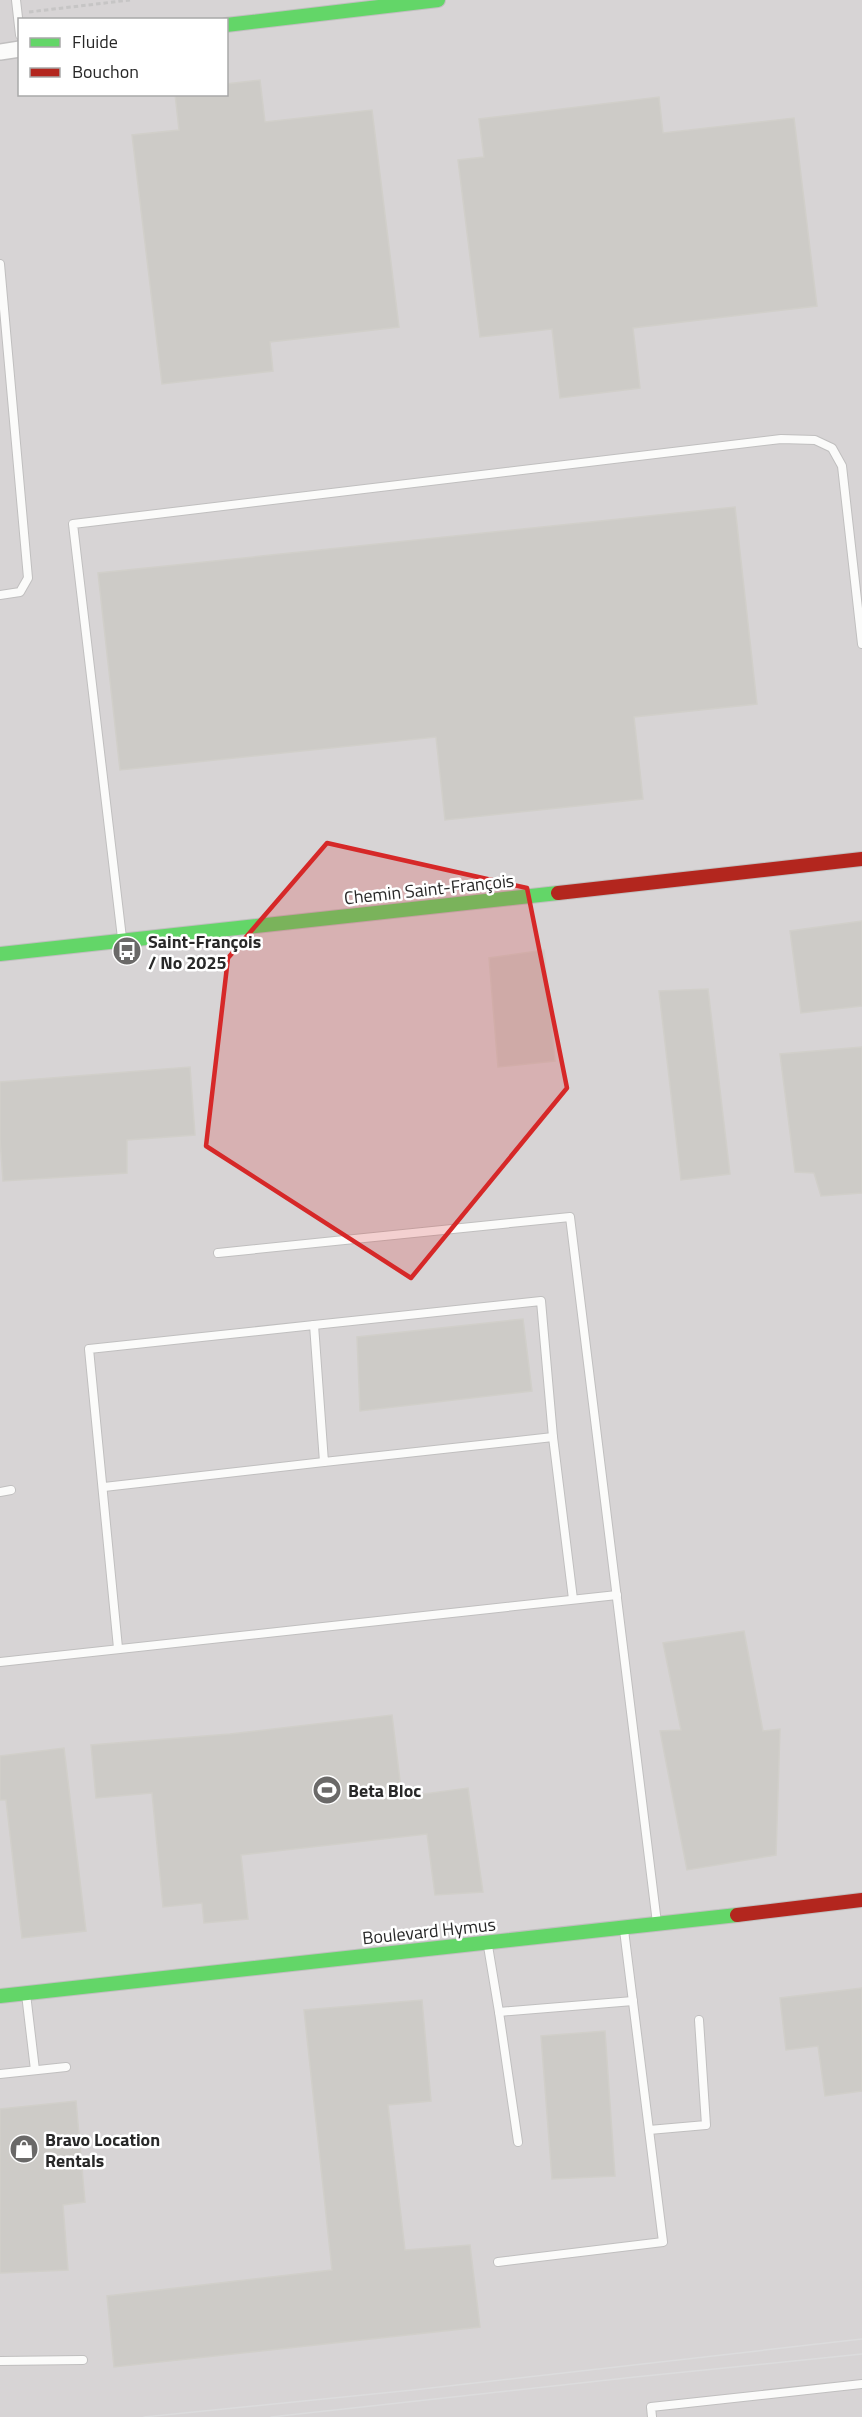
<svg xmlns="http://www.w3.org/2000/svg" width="862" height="2417" font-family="'Titillium Web',sans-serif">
<rect width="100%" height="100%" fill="#e6e3de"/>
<!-- industrial -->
<path fill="#d7d4d5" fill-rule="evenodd" d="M0,0H862V2417H0ZM20,20H226V94H20Z"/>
<!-- building -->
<g fill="#cdcbc7" stroke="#d1cfca" stroke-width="1.5">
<polygon points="260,80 265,122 372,110 399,327 270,342 273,371 162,384 132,135 179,130 175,94 226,94 226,84"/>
<polygon points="659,97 663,133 794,118 817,306 633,328 640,388 560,398 552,329 480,337 458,160 484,157 479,119"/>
<polygon points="735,507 757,704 634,717 643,799 445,820 436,737 120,770 98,573"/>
<polygon points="862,921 862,1006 801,1013 790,931"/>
<polygon points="544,950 555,1061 498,1067 489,958"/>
<polygon points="708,989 730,1174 681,1180 659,991"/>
<polygon points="862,1047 862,1193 821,1196 814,1173 795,1172 780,1054"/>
<polygon points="190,1067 195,1135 127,1140 127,1173 3,1181 0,1139 0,1082"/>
<polygon points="523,1319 532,1391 360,1411 357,1337"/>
<polygon points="744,1631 763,1731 780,1729 776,1855 687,1870 660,1731 681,1730 663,1643"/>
<polygon points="392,1715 402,1797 468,1788 483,1892 435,1895 427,1834 241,1855 248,1919 204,1923 202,1903 163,1907 152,1793 96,1798 91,1745 230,1734"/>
<polygon points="64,1748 86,1931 22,1938 6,1800 0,1800 0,1756"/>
<polygon points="862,1988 862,2091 825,2096 818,2046 786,2050 780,1998"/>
<polygon points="422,2000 431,2101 388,2105 405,2250 470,2245 480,2327 114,2367 107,2296 332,2270 304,2010"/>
<polygon points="605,2031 615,2176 552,2179 541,2036"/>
<polygon points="76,2101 85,2202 63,2205 68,2270 0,2273 0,2109"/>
</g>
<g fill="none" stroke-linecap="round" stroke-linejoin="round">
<!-- lane casing -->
<g stroke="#c0bfbf" stroke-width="10">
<g id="lane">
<polyline points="16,0 20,35"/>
<polyline points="0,264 28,578 20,592 0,595"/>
<polyline points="122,938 73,524 781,439 815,440 832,448 842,466 862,644"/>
<polyline points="218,1253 570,1217 657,1923"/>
<polyline points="314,1325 541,1301 553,1437"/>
<polyline points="104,1487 324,1462"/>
<polyline points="0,1492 11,1490"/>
<polyline points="118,1648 89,1349 314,1325 324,1462 553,1437 573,1599"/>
<polyline points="0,1662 617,1595"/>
<polyline points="624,1930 649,2130 706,2125 699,2020"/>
<polyline points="488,1946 499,2012 633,2001"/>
<polyline points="26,1994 35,2070"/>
<polyline points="499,2012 518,2142"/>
<polyline points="0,2074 66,2067"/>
<polyline points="498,2262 663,2242 649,2130"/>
<polyline points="0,2361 83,2360"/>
<polyline points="652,2417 651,2407 862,2384"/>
</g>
</g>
<!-- street casing -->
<g stroke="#c0bfbf" stroke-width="18">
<polyline id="street" points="0,52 20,49"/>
</g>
<!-- fast casing -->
<g stroke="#c0bfbf" stroke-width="16">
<g id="fast">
<polyline points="226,25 438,0"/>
<polyline points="0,954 558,893"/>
<polyline points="0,1996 737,1915"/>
</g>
</g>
<!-- jam casing -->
<g stroke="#c0bfbf" stroke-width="16">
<g id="jam">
<polyline points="558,893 862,859"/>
<polyline points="737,1915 862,1900"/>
</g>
</g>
<!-- path -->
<polyline stroke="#c6c5c5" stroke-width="3" stroke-dasharray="4.5 3" stroke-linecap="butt" points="29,12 130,0"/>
<!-- lane -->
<use href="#lane" stroke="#fbfbfa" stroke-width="8"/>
<!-- street -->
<use href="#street" stroke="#fbfbfa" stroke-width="15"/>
<!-- fast -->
<use href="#fast" stroke="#63d668" stroke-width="14"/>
<!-- jam -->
<use href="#jam" stroke="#b3261e" stroke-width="14"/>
<!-- tram -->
<g stroke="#dcdcdd" stroke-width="1.5">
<polyline points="144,2417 413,2390 862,2339"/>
<polyline points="271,2417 635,2377 862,2354"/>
</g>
</g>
<!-- marked area -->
<path fill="#d62828" fill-opacity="0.2" stroke="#d62828" stroke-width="4.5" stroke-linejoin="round" d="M327,843L527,888L567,1088L411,1278L206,1146L228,958Z"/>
<!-- icons -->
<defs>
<g id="bus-disc" transform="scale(1.5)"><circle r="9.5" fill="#6a6968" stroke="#fff"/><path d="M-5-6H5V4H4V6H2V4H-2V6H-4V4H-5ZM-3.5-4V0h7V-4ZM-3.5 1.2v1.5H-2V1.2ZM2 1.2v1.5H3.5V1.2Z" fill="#fff"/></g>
<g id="stadium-disc" transform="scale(1.5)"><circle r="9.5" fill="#6a6968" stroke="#fff"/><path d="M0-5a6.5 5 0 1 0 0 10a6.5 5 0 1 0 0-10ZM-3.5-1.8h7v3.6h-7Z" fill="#fff"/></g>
<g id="shop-disc" transform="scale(1.5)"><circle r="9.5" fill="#6a6968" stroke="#fff"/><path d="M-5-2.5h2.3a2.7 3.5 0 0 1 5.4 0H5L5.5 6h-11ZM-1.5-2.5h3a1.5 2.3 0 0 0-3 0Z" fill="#fff"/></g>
</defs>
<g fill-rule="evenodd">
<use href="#bus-disc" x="127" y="951"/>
<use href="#stadium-disc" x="327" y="1790"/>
<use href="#shop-disc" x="24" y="2149"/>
</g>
<g text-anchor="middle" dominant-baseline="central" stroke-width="5" stroke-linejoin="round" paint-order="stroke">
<!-- street labels -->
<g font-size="18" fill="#282828" stroke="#fff">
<text transform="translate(429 889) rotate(-6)">Chemin Saint-François</text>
<text transform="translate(429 1931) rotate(-6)">Boulevard Hymus</text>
</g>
<!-- poi labels -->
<g font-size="18" font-weight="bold" fill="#282828" stroke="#fff" text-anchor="start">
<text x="148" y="941">Saint-François<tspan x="148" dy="21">/ No 2025</tspan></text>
<text x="348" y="1790">Beta Bloc</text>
<text x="45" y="2139">Bravo Location<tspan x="45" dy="21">Rentals</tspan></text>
</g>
</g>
<!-- legend -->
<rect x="18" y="18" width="210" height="78" fill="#ffffff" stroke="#a9a9a9" stroke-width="1.5"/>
<rect x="30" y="38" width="30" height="9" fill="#63d668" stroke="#a9a9a9" stroke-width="1.5"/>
<text x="72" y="48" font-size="18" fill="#282828">Fluide</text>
<rect x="30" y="68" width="30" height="9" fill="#b3261e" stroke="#a9a9a9" stroke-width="1.5"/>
<text x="72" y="78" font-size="18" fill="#282828">Bouchon</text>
</svg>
